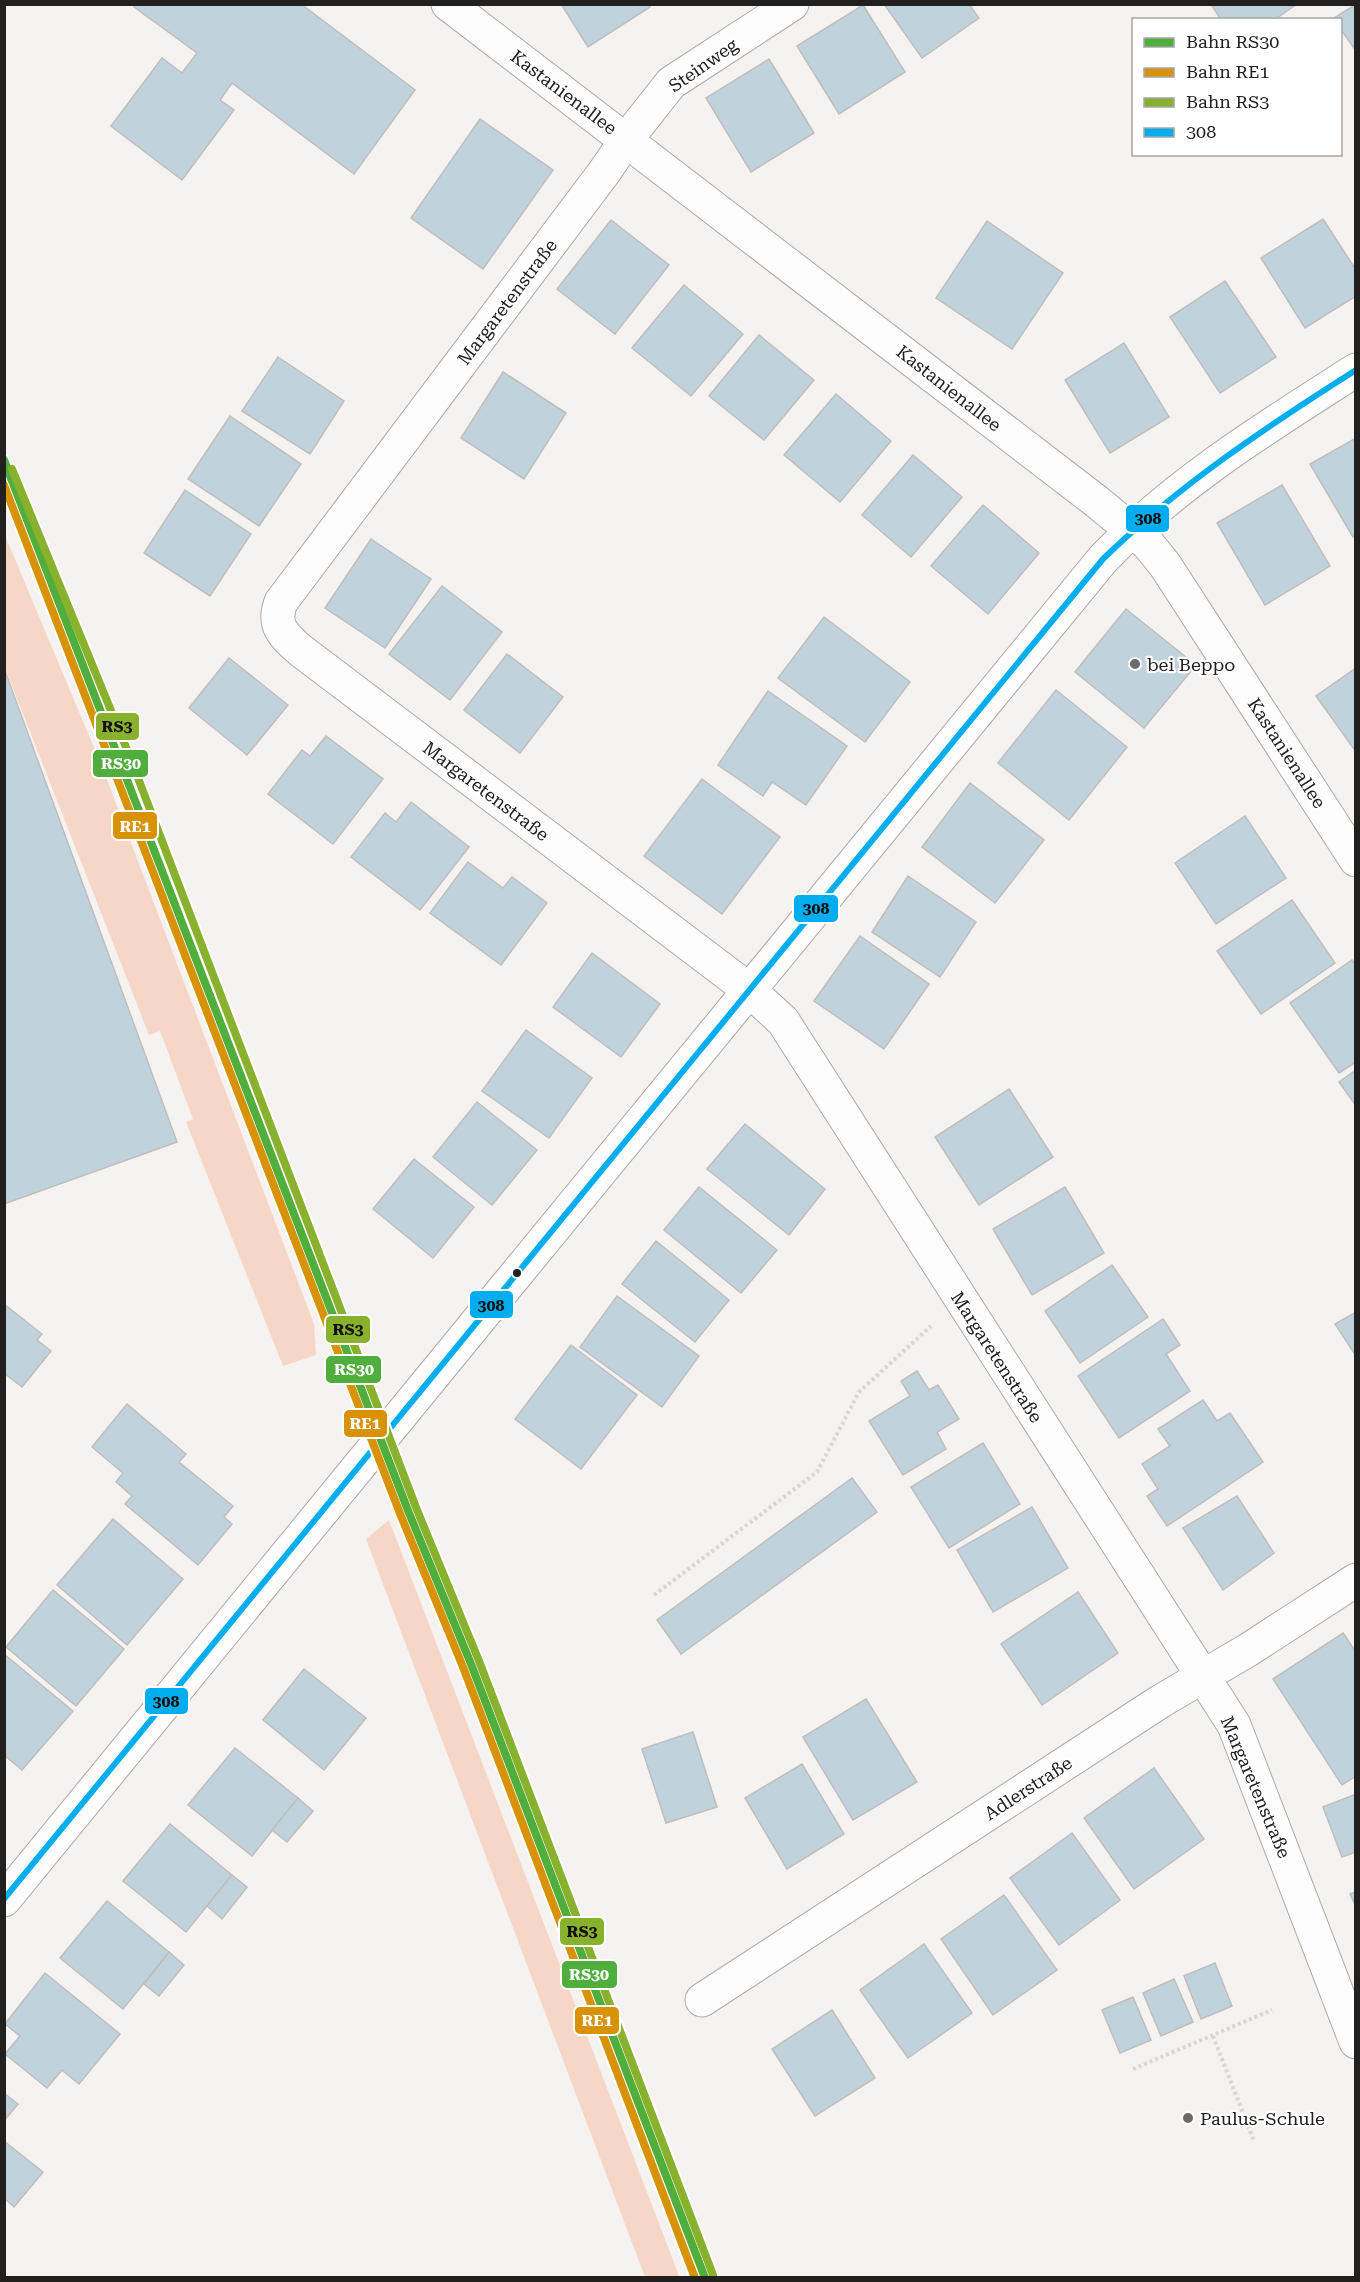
<svg xmlns="http://www.w3.org/2000/svg" width="1360" height="2282" font-family="'Roboto Serif',serif">
<rect width="100%" height="100%" fill="#f5f2f0"/>
<!-- green -->
<g fill="#f6d6c6">
<polygon points="4,533 103,769 314,1324 316,1355 283,1366 186,1122 193,1119 160,1031 149,1035 5,668"/>
<polygon points="389,1520 678,2273 679,2277 645,2277 366,1539"/>
</g>
<!-- building -->
<g fill="#c0d3dc" stroke="#bfbebe" stroke-width="1.5">
<polygon points="135,4 301,4 415,90 354,174 232,83 220,100 234,110 182,180 111,126 162,58 182,73 197,53 134,7"/>
<polygon points="561,4 648,4 650,7 588,47"/>
<polygon points="884,4 969,4 979,18 922,58"/>
<polygon points="1211,4 1297,4 1274,20 1221,20"/>
<polygon points="1356,4 1356,51 1340,28 1340,20 1334,18"/>
<polygon points="863,5 905,72 839,114 797,46"/>
<polygon points="769,59 814,133 751,172 706,98"/>
<polygon points="480,119 553,170 483,269 411,218"/>
<polygon points="1323,219 1356,270 1356,296 1305,328 1261,258"/>
<polygon points="611,220 669,265 615,334 557,289"/>
<polygon points="987,221 1063,273 1012,349 936,298"/>
<polygon points="1225,281 1276,357 1220,393 1170,317"/>
<polygon points="684,285 743,334 691,396 632,348"/>
<polygon points="759,335 814,380 764,440 709,396"/>
<polygon points="1124,343 1169,417 1110,453 1065,380"/>
<polygon points="278,357 344,401 310,454 242,411"/>
<polygon points="503,372 566,413 524,479 461,438"/>
<polygon points="836,394 891,441 840,502 784,455"/>
<polygon points="230,416 301,464 259,526 188,479"/>
<polygon points="1356,438 1356,536 1353,537 1310,464"/>
<polygon points="913,455 962,497 911,557 862,515"/>
<polygon points="1282,485 1330,566 1265,605 1217,523"/>
<polygon points="185,490 251,534 210,596 144,553"/>
<polygon points="983,505 1039,553 988,614 931,566"/>
<polygon points="371,539 431,579 385,648 325,608"/>
<polygon points="442,586 502,632 450,700 389,654"/>
<polygon points="1126,609 1196,665 1144,728 1075,672"/>
<polygon points="824,617 910,682 865,742 778,678"/>
<polygon points="507,654 563,697 520,753 464,710"/>
<polygon points="229,658 288,705 247,755 189,708"/>
<polygon points="4,668 177,1142 4,1204"/>
<polygon points="1356,668 1356,752 1316,696"/>
<polygon points="1056,690 1127,747 1069,820 998,763"/>
<polygon points="768,691 847,746 806,805 772,782 763,796 718,765"/>
<polygon points="326,736 383,779 333,844 268,794 302,750 310,756"/>
<polygon points="702,779 780,837 722,914 644,856"/>
<polygon points="970,783 1044,840 995,903 922,847"/>
<polygon points="411,802 469,847 420,910 351,857 385,813 396,822"/>
<polygon points="1245,816 1286,878 1216,924 1175,863"/>
<polygon points="468,862 503,888 512,877 547,903 501,965 430,913"/>
<polygon points="908,876 976,922 940,977 872,932"/>
<polygon points="1292,900 1335,963 1261,1014 1217,951"/>
<polygon points="860,936 929,984 884,1049 814,1001"/>
<polygon points="592,953 660,1004 621,1057 553,1007"/>
<polygon points="1352,960 1356,965 1356,1062 1339,1073 1290,1003"/>
<polygon points="526,1030 592,1078 549,1138 482,1091"/>
<polygon points="1356,1070 1356,1106 1339,1082"/>
<polygon points="1009,1089 1053,1157 979,1205 935,1137"/>
<polygon points="477,1102 537,1150 492,1205 433,1157"/>
<polygon points="745,1124 825,1189 789,1235 707,1169"/>
<polygon points="414,1159 474,1207 433,1258 373,1209"/>
<polygon points="699,1187 777,1250 741,1293 664,1230"/>
<polygon points="1065,1187 1104,1253 1032,1295 993,1229"/>
<polygon points="656,1241 729,1300 695,1342 622,1284"/>
<polygon points="1112,1265 1148,1317 1080,1363 1045,1311"/>
<polygon points="617,1296 699,1356 662,1407 580,1347"/>
<polygon points="4,1304 42,1334 37,1340 51,1351 22,1387 4,1373"/>
<polygon points="1356,1312 1356,1356 1335,1324"/>
<polygon points="1163,1319 1180,1345 1166,1354 1190,1391 1119,1438 1078,1376"/>
<polygon points="571,1345 637,1395 581,1469 515,1419"/>
<polygon points="917,1371 929,1390 938,1385 959,1419 937,1432 946,1449 903,1475 869,1421 910,1396 901,1381"/>
<polygon points="1203,1400 1217,1421 1230,1413 1263,1462 1167,1526 1147,1496 1158,1489 1142,1464 1170,1446 1158,1429"/>
<polygon points="127,1404 186,1454 179,1462 233,1506 224,1517 232,1524 198,1565 125,1504 132,1496 116,1482 123,1473 92,1447"/>
<polygon points="983,1443 1020,1504 949,1548 911,1487"/>
<polygon points="852,1478 877,1512 681,1654 657,1620"/>
<polygon points="1237,1496 1274,1553 1223,1590 1183,1528"/>
<polygon points="1032,1507 1068,1568 993,1612 957,1550"/>
<polygon points="113,1519 183,1579 127,1645 57,1585"/>
<polygon points="53,1590 124,1649 76,1706 6,1647"/>
<polygon points="1078,1592 1118,1653 1042,1705 1001,1644"/>
<polygon points="1343,1633 1356,1652 1356,1776 1342,1785 1273,1679"/>
<polygon points="4,1654 73,1711 22,1770 4,1755"/>
<polygon points="304,1669 366,1718 324,1770 263,1720"/>
<polygon points="866,1699 917,1782 853,1820 803,1737"/>
<polygon points="693,1732 717,1807 666,1823 642,1749"/>
<polygon points="235,1748 298,1798 252,1856 188,1805"/>
<polygon points="802,1764 844,1834 787,1869 745,1798"/>
<polygon points="1154,1768 1204,1839 1134,1889 1084,1818"/>
<polygon points="1356,1794 1356,1852 1342,1857 1323,1807"/>
<polygon points="298,1798 313,1811 287,1842 272,1830"/>
<polygon points="170,1824 232,1875 186,1932 123,1881"/>
<polygon points="1072,1833 1120,1900 1059,1945 1010,1878"/>
<polygon points="232,1875 247,1887 222,1919 207,1906"/>
<polygon points="1356,1892 1356,1907 1350,1894"/>
<polygon points="1004,1895 1057,1970 993,2015 941,1939"/>
<polygon points="107,1901 169,1952 123,2009 60,1958"/>
<polygon points="924,1944 972,2013 908,2058 860,1990"/>
<polygon points="169,1952 184,1965 159,1996 144,1984"/>
<polygon points="1215,1963 1232,2006 1201,2019 1184,1976"/>
<polygon points="45,1973 120,2034 79,2084 62,2070 47,2088 5,2054 20,2036 5,2024"/>
<polygon points="1174,1979 1193,2022 1161,2036 1143,1993"/>
<polygon points="1133,1997 1151,2040 1120,2053 1102,2010"/>
<polygon points="832,2010 875,2078 815,2116 772,2049"/>
<polygon points="4,2093 18,2104 4,2121"/>
<polygon points="4,2141 43,2172 14,2207 4,2198"/>
</g>
<g fill="none" stroke-linecap="round" stroke-linejoin="round">
<!-- minor casing -->
<g stroke="#acaaa8" stroke-width="35">
<g id="minor">
<polyline points="448,4 1096,501 1148,544 1165,565 1356,860"/>
<path d="M792,4L671,83L626,140L605,171L281,602C272,625 283,635 300,650L748,989L783,1021L1234,1725L1356,2042"/>
<path d="M4,1900C370,1453 736,1005 1103,559C1177,482 1267,427 1356,370"/>
<polyline points="702,2000 1161,1701 1248,1650 1356,1580"/>
</g>
</g>
<!-- path -->
<g stroke="#d7d7d6" stroke-width="4" stroke-dasharray="3 3" stroke-linecap="butt">
<polyline points="654,1595 817,1472 859,1392 931,1326"/>
<polyline points="1213,2036 1254,2141"/>
<polyline points="1133,2069 1272,2010"/>
</g>
<!-- minor -->
<use href="#minor" stroke="#fefdfd" stroke-width="33"/>
<!-- bus-1 casing -->
<g stroke="#fff" stroke-width="10">
<path id="bus-1" d="M4,1899L1103,559C1179,485 1266,427 1356,370"/>
</g>
<!-- bus-1 -->
<use href="#bus-1" stroke="#00aeef" stroke-width="6"/>
<!-- rail-1 casing -->
<g stroke="#fff" stroke-width="12">
<polyline id="rail-1" points="4,460 409,1513 471,1664 705,2278"/>
</g>
<!-- rail-2 casing -->
<g stroke="#fff" stroke-width="12">
<polyline id="rail-2" points="4,485 401,1516 463,1667 695,2278"/>
</g>
<!-- rail-3 casing -->
<g stroke="#fff" stroke-width="12">
<polyline id="rail-3" points="12,469 130,757 417,1510 479,1661 713,2275"/>
</g>
<!-- rail-1 -->
<use href="#rail-1" stroke="#50ae3d" stroke-width="8"/>
<!-- rail-2 -->
<use href="#rail-2" stroke="#d79205" stroke-width="8"/>
<!-- rail-3 -->
<use href="#rail-3" stroke="#89b12d" stroke-width="8"/>
</g>
<!-- markers -->
<g fill="#6c6a68" stroke="#fff" stroke-width="2">
<circle cx="1135" cy="664" r="6"/>
<circle cx="1188" cy="2118" r="6"/>
</g>
<circle fill="#22201f" stroke="#fff" stroke-width="2" cx="517" cy="1273" r="5"/>
<g text-anchor="middle" dominant-baseline="central" stroke-width="4.5" stroke-linejoin="round" paint-order="stroke">
<!-- street labels -->
<g font-size="18" fill="#22201f" stroke="#fff">
<text transform="translate(703 65) rotate(-35)">Steinweg</text>
<text transform="translate(564 92) rotate(37)">Kastanienallee</text>
<text transform="translate(507 302) rotate(-53)">Margaretenstraße</text>
<text transform="translate(949 388) rotate(38)">Kastanienallee</text>
<text transform="translate(1287 753) rotate(57)">Kastanienallee</text>
<text transform="translate(486 791) rotate(37)">Margaretenstraße</text>
<text transform="translate(997 1357) rotate(57)">Margaretenstraße</text>
<text transform="translate(1256 1787) rotate(67)">Margaretenstraße</text>
<text transform="translate(1028 1788) rotate(-33)">Adlerstraße</text>
</g>
<!-- poi labels -->
<g font-size="18" fill="#22201f" stroke="#fff" text-anchor="start">
<text x="1147" y="664">bei Beppo</text>
<text x="1200" y="2118">Paulus-Schule</text>
</g>
</g>
<g stroke="#fff" stroke-width="2">
<rect x="1125" y="504" width="45" height="29" rx="6" fill="#00aeef"/>
<rect x="95" y="712" width="45" height="29" rx="6" fill="#89b12d"/>
<rect x="92" y="749" width="57" height="29" rx="6" fill="#50ae3d"/>
<rect x="112" y="811" width="46" height="29" rx="6" fill="#d79205"/>
<rect x="793" y="894" width="46" height="29" rx="6" fill="#00aeef"/>
<rect x="469" y="1290" width="45" height="29" rx="6" fill="#00aeef"/>
<rect x="325" y="1315" width="46" height="29" rx="6" fill="#89b12d"/>
<rect x="325" y="1355" width="57" height="29" rx="6" fill="#50ae3d"/>
<rect x="343" y="1409" width="45" height="29" rx="6" fill="#d79205"/>
<rect x="144" y="1687" width="45" height="28" rx="6" fill="#00aeef"/>
<rect x="559" y="1917" width="46" height="29" rx="6" fill="#89b12d"/>
<rect x="561" y="1960" width="57" height="29" rx="6" fill="#50ae3d"/>
<rect x="574" y="2006" width="46" height="29" rx="6" fill="#d79205"/>
</g>
<g font-size="16" text-anchor="middle" font-weight="bold" fill="#fff">
<text x="121" y="769">RS30</text>
<text x="135" y="832">RE1</text>
<text x="354" y="1375">RS30</text>
<text x="365" y="1429">RE1</text>
<text x="589" y="1980">RS30</text>
<text x="597" y="2026">RE1</text>
</g>
<g font-size="16" text-anchor="middle" font-weight="bold" fill="#111">
<text x="1148" y="524">308</text>
<text x="117" y="732">RS3</text>
<text x="816" y="914">308</text>
<text x="491" y="1311">308</text>
<text x="348" y="1335">RS3</text>
<text x="166" y="1707">308</text>
<text x="582" y="1937">RS3</text>
</g>
<!-- border -->
<rect width="1360" height="2282" fill="none" stroke="#22201f" stroke-width="12"/>
<!-- legend -->
<rect x="1132" y="18" width="210" height="138" fill="#ffffff" stroke="#a7a6a5" stroke-width="1.5"/>
<rect x="1144" y="38" width="30" height="9" fill="#50ae3d" stroke="#a7a6a5" stroke-width="1.5"/>
<text x="1186" y="48" font-size="18" fill="#22201f">Bahn RS30</text>
<rect x="1144" y="68" width="30" height="9" fill="#d79205" stroke="#a7a6a5" stroke-width="1.5"/>
<text x="1186" y="78" font-size="18" fill="#22201f">Bahn RE1</text>
<rect x="1144" y="98" width="30" height="9" fill="#89b12d" stroke="#a7a6a5" stroke-width="1.5"/>
<text x="1186" y="108" font-size="18" fill="#22201f">Bahn RS3</text>
<rect x="1144" y="128" width="30" height="9" fill="#00aeef" stroke="#a7a6a5" stroke-width="1.5"/>
<text x="1186" y="138" font-size="18" fill="#22201f">308</text>
</svg>
